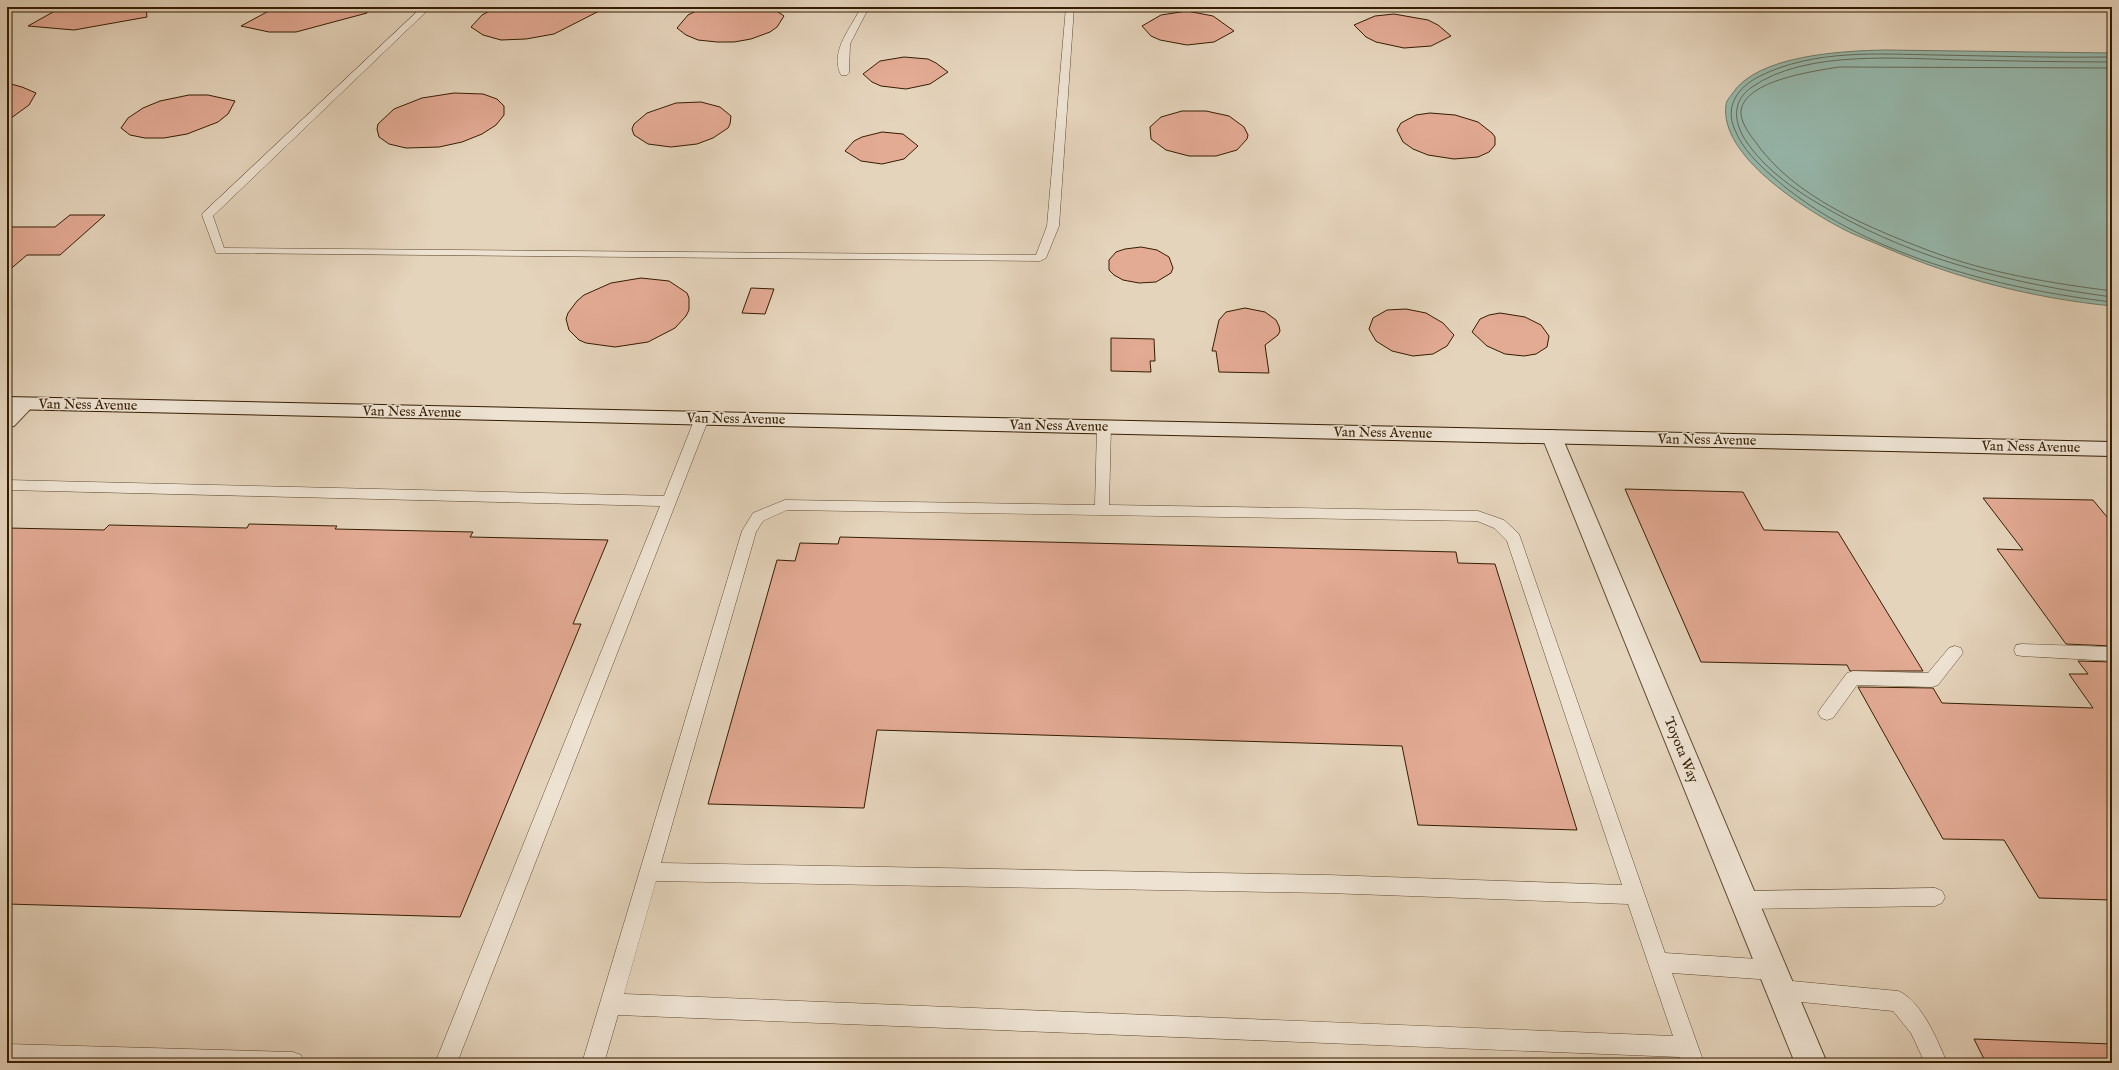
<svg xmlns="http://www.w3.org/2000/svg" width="2119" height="1070" font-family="'IM FELL English',serif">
<rect width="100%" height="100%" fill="#e5d4bc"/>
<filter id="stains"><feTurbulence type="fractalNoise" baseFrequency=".005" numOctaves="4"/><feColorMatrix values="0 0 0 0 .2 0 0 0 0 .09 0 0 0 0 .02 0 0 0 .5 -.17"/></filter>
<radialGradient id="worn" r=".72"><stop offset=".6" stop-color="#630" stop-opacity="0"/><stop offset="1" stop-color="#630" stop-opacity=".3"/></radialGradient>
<!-- water -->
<path fill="#96b8ac" stroke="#6f7a67" d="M1884,50L2112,53V306C2033,298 1957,279 1884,247C1871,241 1856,236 1843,229C1805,209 1719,156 1726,105C1726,101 1730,97 1732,94C1757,55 1842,51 1884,50Z"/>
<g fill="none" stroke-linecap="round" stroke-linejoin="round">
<!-- shore -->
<g stroke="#666a56" stroke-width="1">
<path d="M2112,57C2054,58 1995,56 1937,55C1878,54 1815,49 1760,76C1738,87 1724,106 1735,130C1742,148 1758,164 1772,176C1859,254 1999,289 2112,302"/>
<path d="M2112,62C2063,62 2014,61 1965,60C1902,59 1806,49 1752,87C1733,100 1733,119 1744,138C1765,171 1799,193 1833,212C1920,261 2014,284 2112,297"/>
<path d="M2112,68L1839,67C1815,71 1746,80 1741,110C1740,121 1748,132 1754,140C1793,197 1867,227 1930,251C1988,273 2050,283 2112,291"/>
</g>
</g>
<!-- building -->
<g fill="#e3aa94" stroke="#351d00">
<polygon points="62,7 146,7 147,17 74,30 28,26"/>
<polygon points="276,7 366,7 367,13 296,32 269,32 241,26"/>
<polygon points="497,7 607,7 554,34 526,39 501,40 483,35 471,27 482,15"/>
<polygon points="704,7 771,7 784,16 777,27 770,32 751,39 734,42 717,42 698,40 686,35 677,28 688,15"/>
<polygon points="1187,11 1213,16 1234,31 1214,42 1187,45 1160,40 1151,36 1142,26 1161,15"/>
<polygon points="1394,14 1428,20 1438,25 1451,36 1431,46 1404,48 1376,42 1366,37 1354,25 1375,16"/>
<polygon points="904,57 928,59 936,63 948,72 930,84 906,89 881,86 872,82 863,74 880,61"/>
<polygon points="7,83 22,87 36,93 29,105 7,121"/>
<polygon points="454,93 483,94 497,99 504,106 504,115 496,125 482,134 462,142 439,147 406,148 389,144 379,137 377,129 378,124 394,109 422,98"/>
<polygon points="189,95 208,95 235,101 228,114 218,122 187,134 164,138 145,138 130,135 121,128 128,118 143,108 160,101"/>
<polygon points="701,102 720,107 731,116 730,124 728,128 713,138 697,144 671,147 648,144 634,135 632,129 634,124 647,113 676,103"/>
<polygon points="1182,111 1206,111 1229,116 1244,127 1248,135 1247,139 1237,150 1216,156 1189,156 1166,150 1151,139 1150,127 1161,117"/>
<polygon points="1430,113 1455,115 1478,122 1492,133 1495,137 1495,145 1489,152 1478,157 1454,159 1428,155 1413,149 1403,142 1397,130 1401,123 1416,115"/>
<polygon points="882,132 903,134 918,146 904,159 882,164 861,161 845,151 854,141 862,137"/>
<polygon points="70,215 105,215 60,255 27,255 7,272 7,227 55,227"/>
<polygon points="1141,247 1157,250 1169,257 1173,268 1171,273 1156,282 1139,283 1123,280 1114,275 1109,270 1109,260 1116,252 1125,249"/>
<polygon points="641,278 669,281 687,293 689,298 689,310 686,316 675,328 648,342 615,347 586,343 579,340 569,330 566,319 568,313 577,301 584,295 611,283"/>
<polygon points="751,288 774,289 765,314 742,313"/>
<polygon points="1245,308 1265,312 1276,320 1279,326 1280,331 1278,335 1265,345 1269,373 1219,372 1216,351 1212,351 1219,320 1226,312"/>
<polygon points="1406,309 1426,313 1443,323 1454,335 1447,346 1433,354 1413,356 1392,351 1376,341 1369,329 1373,318 1387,310"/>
<polygon points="1500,313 1525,317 1541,325 1549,336 1547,347 1536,354 1524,356 1505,354 1487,346 1472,332 1480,319 1489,315"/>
<polygon points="1111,338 1154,339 1155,361 1150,361 1151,372 1111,371"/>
<polygon points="1625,489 1743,492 1764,530 1838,532 1923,671 1850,671 1847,665 1701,662"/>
<polygon points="1983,498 2093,500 2112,523 2112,646 2066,644 1997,549 2023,550"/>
<polygon points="249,524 337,526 335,529 473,532 470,537 608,540 573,624 581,624 460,917 7,904 7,528 104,530 109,525 247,528"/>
<polygon points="840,537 1456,552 1458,563 1495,564 1577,830 1418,825 1402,746 877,730 864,808 708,804 777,560 795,561 800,543 838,544"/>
<polygon points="2078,661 2112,662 2112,900 2039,898 2004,840 1943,839 1858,687 1933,688 1942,703 2093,708 2069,674 2088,674"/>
<polygon points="1974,1039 2112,1044 2112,1063 1986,1063"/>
</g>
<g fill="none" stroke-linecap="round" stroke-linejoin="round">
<!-- service casing -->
<g stroke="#614b2f" stroke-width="1">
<g id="service">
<polygon points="422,7 431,7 213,216 224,248 1036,255 1047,226 1066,7 1074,7 1059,226 1046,258 1040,261 216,253 202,215 203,213"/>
<path d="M861,7H869L850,44L849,73L847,75H841C829,51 852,27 861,7Z"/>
<polygon points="702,414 707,415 709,418 457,1063 435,1063 660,506 7,490 7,480 664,496 695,418 697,415"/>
<path d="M1104,423L1109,424L1111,427L1109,505L1478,511L1504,520L1519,534L1665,953L1773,960L1780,963L1783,970L1780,977L1773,980L1672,973L1704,1063H1682L1680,1057L618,1015L604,1063H582L742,531L753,513L785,500L1095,505L1097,427L1099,424ZM787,510L1477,521L1494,528L1507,541L1622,885L1328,875L661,863L756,532L763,521ZM656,881L1328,893L1628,904L1673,1036L624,994Z"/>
<polygon points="2022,644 2112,647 2112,661 2022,656 2016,655 2014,650 2016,645"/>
<polygon points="1955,646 1961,648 1963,653 1938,685 1932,687 1857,685 1833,718 1827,720 1821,718 1818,713 1821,708 1847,673 1853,671 1928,673 1949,648"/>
<polygon points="1935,888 1942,891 1945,897 1942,903 1935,906 1743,909 1736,907 1733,900 1736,893 1743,891"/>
<path d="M1781,980L1898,991C1921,1000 1938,1041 1947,1063H1925L1911,1033L1893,1011L1781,1000L1774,997L1771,990L1774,983Z"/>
<polygon points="7,1044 293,1052 301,1055 304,1063 7,1063"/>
</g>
</g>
<!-- minor casing -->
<g stroke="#614b2f" stroke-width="2">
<polygon id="minor" points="25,398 32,400 35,404 14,426 7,427 7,410 18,400"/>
</g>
<!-- tertiary casing -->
<g stroke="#614b2f" stroke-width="2">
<polygon id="tertiary" points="1552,430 1559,432 1562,437 1827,1063 1795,1063 1542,437 1545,432"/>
</g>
<!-- secondary casing -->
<g stroke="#351d00" stroke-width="2">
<polygon id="secondary" points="7,397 2112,442 2112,456 7,409"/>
</g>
<!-- service -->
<use href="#service" fill="#eee3d3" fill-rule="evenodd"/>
<!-- minor -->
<use href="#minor" fill="#eee3d3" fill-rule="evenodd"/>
<!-- tertiary -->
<use href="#tertiary" fill="#eee3d3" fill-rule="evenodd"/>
<!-- secondary -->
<use href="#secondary" fill="#eee3d3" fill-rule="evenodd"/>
</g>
<g text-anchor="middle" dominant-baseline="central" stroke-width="3" stroke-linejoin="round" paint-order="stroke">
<!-- street labels -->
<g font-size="14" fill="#351d00" stroke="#eee3d3">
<text transform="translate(88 405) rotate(1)">Van Ness Avenue</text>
<text transform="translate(412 412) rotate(1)">Van Ness Avenue</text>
<text transform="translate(736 419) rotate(1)">Van Ness Avenue</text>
<text transform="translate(1059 426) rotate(1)">Van Ness Avenue</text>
<text transform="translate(1383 433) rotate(1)">Van Ness Avenue</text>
<text transform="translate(1707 440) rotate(1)">Van Ness Avenue</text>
<text transform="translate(2031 447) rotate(1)">Van Ness Avenue</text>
<text transform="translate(1681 750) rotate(68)">Toyota Way</text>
</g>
</g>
<!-- margin -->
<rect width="2119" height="1070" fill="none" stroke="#e5d4bc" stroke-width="24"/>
<rect x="8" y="8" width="2103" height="1054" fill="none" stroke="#351d00" stroke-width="2"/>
<rect x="12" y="12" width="2095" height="1046" fill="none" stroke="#351d00"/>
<rect width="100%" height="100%" filter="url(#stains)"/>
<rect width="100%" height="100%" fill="url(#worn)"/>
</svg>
